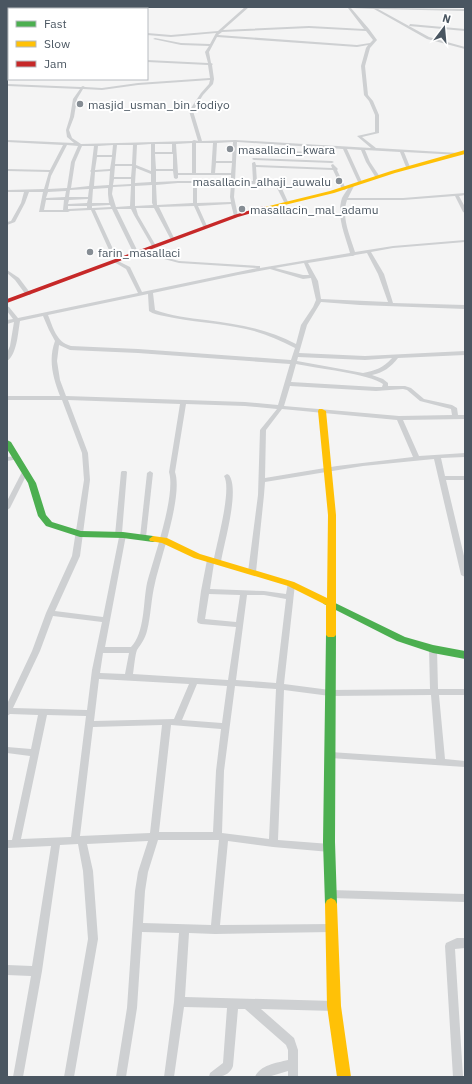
<svg xmlns="http://www.w3.org/2000/svg" width="472" height="1084" font-family="'IBM Plex Sans',sans-serif">
<rect width="100%" height="100%" fill="#f4f4f4"/>
<g fill="none" stroke-linecap="round" stroke-linejoin="round">
<!-- street -->
<g fill="#ced0d2" fill-rule="evenodd">
<polygon points="63,7 67,7 70,9 66,9"/>
<polygon points="137,7 144,7 136,9 129,9"/>
<path d="M245,7H249L223,30L309,26L364,29L348,8L323,7L465,9V11L378,9L429,37L465,47V49L427,39L374,9L351,8L369,29L377,40L370,48L365,66L368,95L373,101L379,115V133L362,137L376,148L459,153H460V155L404,152L410,167L408,168L406,167L400,152L365,150L370,162L380,177L378,178H376L366,162L361,150L347,149L362,182L360,183L358,182L343,149L237,142L235,181H253L252,163L254,162H255L256,165L332,168L331,165L333,164L338,169L337,170L346,189L344,190L342,189L333,170L256,167L257,182H279L288,202V203L284,202L275,184H235L234,197L238,216L236,217L234,216L231,204L198,206L207,226L205,227L203,226L194,206L159,207L174,238L172,239L170,238L154,208H136L138,215L156,246L154,247L152,246L134,215L131,209H117L137,250H139L179,261L258,266H260V268L350,253C345,235 336,216 342,198C344,194 348,189 350,185L354,186L348,198H403L465,193V195L459,196L465,207V213L463,212L455,196L403,200H347C341,217 350,236 355,252L393,246L465,240V242L393,248L371,252L384,274L393,303L465,305V309L360,305L321,302L307,325L299,353L365,356L465,351V355L398,358C391,367 383,373 372,375L383,379L388,383V386H405L411,388L424,399L452,405L457,408L458,415H465V419L403,420L419,456L465,453V457L441,458L445,476H465V480H446L465,560V577L461,575L434,459L363,466L265,482L264,495L256,572L252,574H249L248,572L258,495L260,430L277,409L245,406L186,404L175,472C183,495 161,557 155,583C151,599 151,615 147,631C145,639 141,644 137,650C135,655 134,668 133,674L228,680L236,627L201,624L198,623L197,621L201,591L207,560L211,558L214,559C217,542 232,489 224,476L227,474L229,475C240,490 224,543 221,562L217,564L214,563L210,589L264,591L286,594L288,582H294L295,584L284,684L330,690L430,689L429,649L430,647H436L437,649L438,689H465V695H439L445,759L465,761V767L330,758L327,757L326,755L327,753L330,752L436,759L431,695L330,696L284,690L278,840L330,844L333,845L335,848L333,851L330,852L273,847L228,841L220,925L332,924L335,925L337,928L335,931L332,932L215,934L189,933L185,997L334,1001L338,1002L339,1006L338,1010L334,1011L261,1009L294,1038L298,1050V1077H288V1071L268,1077H255C260,1065 276,1063 288,1060V1050L286,1045L245,1009H238L233,1066C229,1077 219,1077 209,1077L210,1073L223,1063L227,1008L184,1007L174,1077H164L174,1002L179,933L142,932L137,1008L126,1077H116L127,1008L135,891L138,872L148,841L87,844L93,871L98,939L74,1077H64L88,939L83,871L78,844L60,845L42,971L23,1077H13L31,976L7,975V965L32,966L51,846L7,848V840H12L30,756L7,753V747L31,749L38,715L10,714L7,716V704L32,651L46,613L72,556L84,480L82,453L62,400H7V396H60C53,378 48,360 55,341L49,330L43,316L20,321C18,332 17,355 7,361V353L10,346L14,322L7,324V320L13,319L7,311V306L9,307L18,318L138,293L126,269L114,262V261L116,260L130,267L142,292L257,268L179,263L138,252V254H134L112,209L95,210L113,249L122,259L118,260L109,250L91,210L70,211L68,212H39L43,192H29L25,203L15,222L7,225V222L11,221L21,203L24,192H7V190L44,189L49,172L7,171V169L50,170L63,145L7,142V140L74,143L67,137L66,130L70,117L73,99L80,89L7,86V84L81,87L83,86L85,87L102,88L138,83L210,78L208,65L147,62V60L208,63L205,52L209,46L181,45L153,39L155,38L181,43L210,44L216,33L171,37L147,35V33L171,35L218,31ZM309,28L366,31L373,40L370,43L357,45L218,35L222,32ZM217,37L357,47L368,45L366,48L361,66L364,95L369,101L375,115V132L357,136L371,148L235,140L202,141L193,111L203,95L213,84L214,79L212,65L213,64L211,63L209,52ZM210,80L209,84L201,93L189,111L198,141L194,140L192,141L81,144L72,138L69,130L74,117L77,99L83,89L102,90L138,85ZM233,142L232,161H216L217,143ZM192,143V173H178L176,144ZM196,143H213L211,173H196ZM151,144V171L136,165L137,145ZM155,144H172V152H155ZM67,145L78,146L71,162L67,188L48,189L51,176ZM113,145L112,155H97L98,146ZM117,145H133L132,164H115ZM82,146H94L91,170L90,171L91,172L89,186L71,188L75,162ZM155,154H173V169H156ZM97,157H112L110,169L95,170ZM216,163H232L231,173H215ZM115,166H132L131,177H114ZM136,168L151,174V182L135,183ZM110,171L109,185L94,186L95,172ZM156,171H173L174,178L176,179L178,178V175H231V181H178L156,182ZM114,179H131V184L113,185ZM178,183H193V203L157,205L156,185ZM197,184H231L230,197L231,202L197,203ZM152,185V203L153,205L135,206V186ZM131,186L130,206L116,207L112,194L113,187ZM108,188V194L109,203H92L93,189ZM89,189L88,197H69L70,190ZM66,191L65,197L46,198L48,192ZM88,199L87,203L68,204L69,200ZM46,200H64L63,210H44ZM110,205L111,207L92,208V206ZM68,206H87V208L68,209ZM367,253L378,274L388,302L321,299L318,281L308,263L351,256H353L355,255ZM304,263L309,275H303L275,268ZM270,269L303,279L311,278L316,300L313,307L301,325L296,344C268,329 238,324 206,320C189,318 171,316 155,310L153,293L238,275ZM148,294L149,311C153,314 159,315 164,316C191,322 219,323 246,329C264,333 279,340 295,348L291,360L138,349L71,346C56,342 53,327 48,315ZM59,345L70,350L138,353L290,364L278,405L245,402L66,396L60,380L57,361ZM298,357L365,360L392,358C382,369 376,370 363,373L297,361ZM296,364C315,368 370,374 383,384L382,387H376L291,382ZM290,386L376,391L403,389L407,390L420,401L451,409L452,415L399,416L284,406ZM68,400L180,404L169,472C176,495 154,557 147,583C143,602 145,633 131,647H105L126,535L125,533H122L127,472L126,471H122L121,472L115,535L116,537H119L103,617L55,611L80,556L90,480L88,453ZM282,409L397,420L413,457L337,466L265,478L266,430ZM209,594L240,595L236,622L205,619ZM247,595H264L286,599L276,683L236,680ZM53,616L102,622L92,670L87,710L13,708L40,651ZM103,653H129L125,674L100,673ZM99,679L189,684L174,719L94,721ZM197,684L227,686L222,723L182,720ZM235,686L276,689L269,839L222,833L224,771ZM47,715L86,716L71,837L21,839ZM162,725L150,833L80,836L93,727ZM171,725L221,729L216,771L213,832H159ZM158,840H219L211,925L143,923L145,891L148,872Z"/>
<polygon points="410,24 465,29 465,31 409,26"/>
<rect x="7" y="34" width="2" height="2"/>
<rect x="7" y="55" width="2" height="2"/>
<polygon points="254,149 328,153 330,154 328,155 253,151 252,150"/>
<polygon points="253,158 332,161 334,162 332,163 254,160 252,159"/>
<polygon points="7,270 19,278 31,294 30,295 26,295 15,280 7,273"/>
<polygon points="17,456 19,457 20,458 19,459 7,461 7,457"/>
<polygon points="25,470 28,472 10,508 7,510 7,501 22,472"/>
<polygon points="150,471 153,473 146,537 143,539 140,537 147,473"/>
<polygon points="331,890 465,894 465,902 331,898 328,897 326,894 328,891"/>
<polygon points="457,938 465,938 465,948 455,949 463,1077 453,1077 445,946 446,943"/>
</g>
<!-- fast -->
<g fill="#4caf50" fill-rule="evenodd">
<polygon points="7,440 11,442 36,483 46,515 52,522 81,531 123,532 153,536 157,539 156,541 153,542 123,538 80,537 46,526 38,516 28,483 7,449"/>
<polygon points="327,599 405,637 433,645 465,651 465,659 433,653 397,641 324,604 322,602 324,600"/>
<polygon points="331,632 334,633 336,635 335,842 337,904 335,908 331,910 327,908 325,904 323,842 326,635 328,633"/>
</g>
<!-- slow -->
<g fill="#ffc107" fill-rule="evenodd">
<polygon points="465,150 465,154 395,173 334,193 264,210 261,208 330,191 391,171"/>
<polygon points="319,409 322,409 326,411 336,515 336,635 334,637 328,637 326,635 326,605 288,586 194,558 162,543 150,541 149,539 153,536 167,538 200,554 294,582 327,598 328,515 318,411"/>
<polygon points="331,898 335,900 337,904 341,1006 351,1077 337,1077 327,1006 325,904 327,900"/>
</g>
<!-- jam -->
<polygon fill="#c62828" fill-rule="evenodd" points="264,206 267,208 266,209 238,217 7,303 7,299 234,215"/>
</g>
<!-- markers -->
<g fill="#868d94" stroke="#fff" stroke-width="1.5">
<circle cx="80" cy="104" r="4"/>
<circle cx="230" cy="149" r="4"/>
<circle cx="339" cy="181" r="4"/>
<circle cx="242" cy="209" r="4"/>
<circle cx="90" cy="252" r="4"/>
</g>
<g text-anchor="middle" dominant-baseline="central" stroke-width="4" stroke-linejoin="round" paint-order="stroke">
<!-- far-poi labels -->
<g font-size="12" fill="#4a5661" stroke="#fff" text-anchor="start">
<text x="88" y="104">masjid_usman_bin_fodiyo</text>
<text x="238" y="149">masallacin_kwara</text>
<text x="331" y="181" text-anchor="end">masallacin_alhaji_auwalu</text>
<text x="250" y="209">masallacin_mal_adamu</text>
<text x="98" y="252">farin_masallaci</text>
</g>
</g>
<!-- border -->
<rect width="472" height="1084" fill="none" stroke="#4a5661" stroke-width="16"/>
<!-- legend -->
<rect x="8" y="8" width="140" height="72" fill="#ffffff" stroke="#b7bbc0"/>
<rect x="16" y="21" width="20" height="6" fill="#4caf50" stroke="#b7bbc0"/>
<text x="44" y="28" font-size="12" fill="#4a5661">Fast</text>
<rect x="16" y="41" width="20" height="6" fill="#ffc107" stroke="#b7bbc0"/>
<text x="44" y="48" font-size="12" fill="#4a5661">Slow</text>
<rect x="16" y="61" width="20" height="6" fill="#c62828" stroke="#b7bbc0"/>
<text x="44" y="68" font-size="12" fill="#4a5661">Jam</text>
<!-- north arrow -->
<g transform="translate(444 28) rotate(16)" stroke="#ffffff" stroke-width="3" paint-order="stroke">
<path d="M0-3L7 15L0 10L-7 15Z" fill="#4a5661"/>
<text y="-6" font-size="11" font-weight="bold" text-anchor="middle" fill="#4a5661">N</text>
</g>
</svg>
